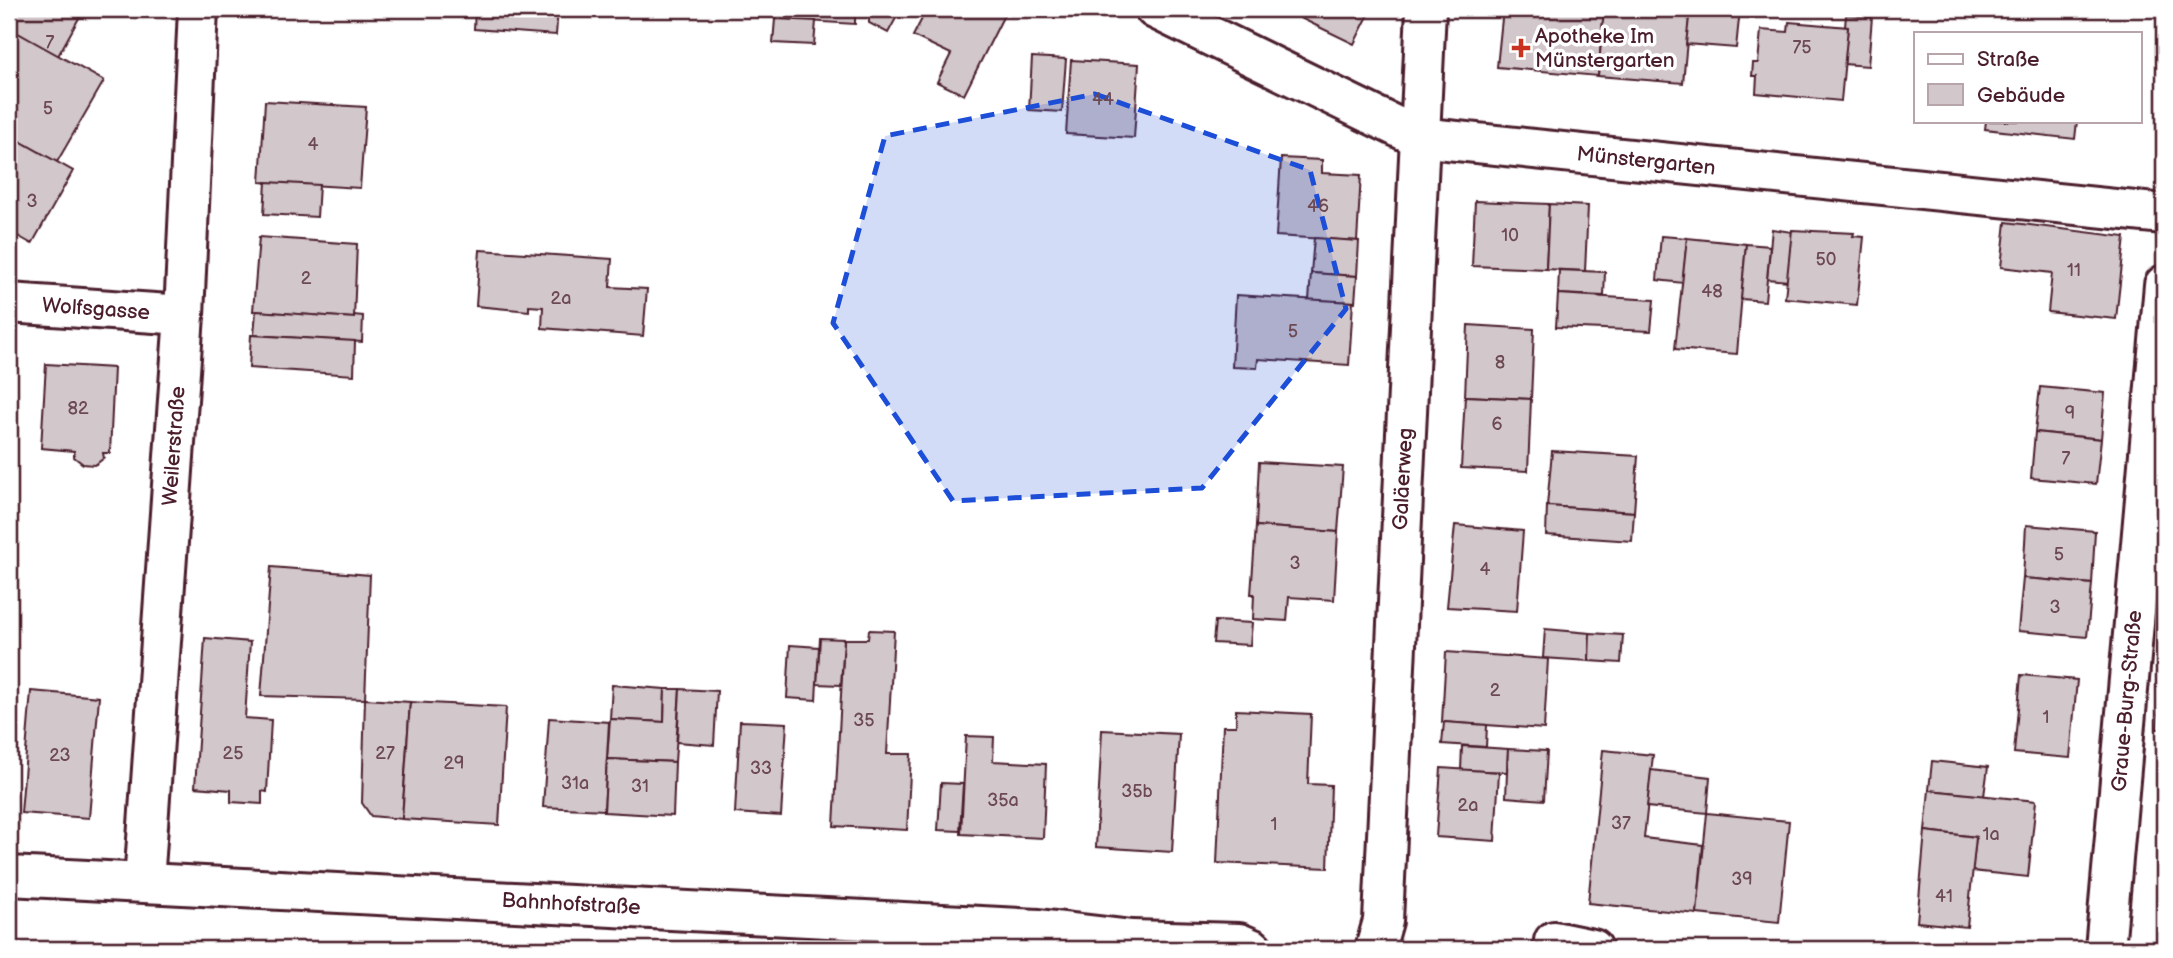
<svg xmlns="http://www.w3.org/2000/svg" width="2173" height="958" font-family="'Balsamiq Sans',sans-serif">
<rect width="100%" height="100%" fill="#fff"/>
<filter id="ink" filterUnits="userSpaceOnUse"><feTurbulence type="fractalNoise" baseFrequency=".0143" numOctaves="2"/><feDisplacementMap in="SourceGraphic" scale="14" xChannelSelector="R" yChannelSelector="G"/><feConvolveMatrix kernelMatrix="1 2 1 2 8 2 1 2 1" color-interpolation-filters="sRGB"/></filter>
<g filter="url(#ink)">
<!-- building -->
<g fill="#d2c7cb" stroke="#4a1f2b" stroke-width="2">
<polygon points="9,9 84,9 58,56 9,28"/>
<polygon points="475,9 558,9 556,35 474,29"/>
<polygon points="775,9 855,9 855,24 775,19"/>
<polygon points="855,9 901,9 888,33 869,23 869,16 855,15"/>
<polygon points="927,9 1007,9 964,95 937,82 951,54 913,36"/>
<polygon points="1282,9 1353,9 1368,16 1354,44"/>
<polygon points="1503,9 1604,9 1598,76 1497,67"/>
<polygon points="1604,9 1690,9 1683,83 1598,76"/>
<polygon points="1690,9 1740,9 1736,48 1686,44"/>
<polygon points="1846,15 1872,17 1868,66 1844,64 1848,27 1845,27"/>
<polygon points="775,19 816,21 814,45 773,43"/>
<polygon points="1789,22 1848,27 1841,101 1756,93 1757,76 1752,76 1753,63 1758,63 1761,30 1788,32"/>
<polygon points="9,28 104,81 57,162 9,135"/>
<polygon points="1032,57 1066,59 1062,112 1029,110"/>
<polygon points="1071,60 1139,64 1134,138 1066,134"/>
<polygon points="265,101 366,107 360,188 260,182"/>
<polygon points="1986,121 2077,121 2075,139 1985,129"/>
<polygon points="9,135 73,171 32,244 9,231"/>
<polygon points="1281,158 1322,160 1322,173 1361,175 1357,241 1276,236"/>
<polygon points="266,182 319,185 317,217 264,214"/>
<polygon points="1475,201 1549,204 1546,269 1472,266"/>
<polygon points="1549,204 1588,206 1585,271 1546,269"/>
<polygon points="2006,222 2125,237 2116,319 2048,312 2052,273 2001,267"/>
<polygon points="1772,229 1792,232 1788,281 1767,279"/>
<polygon points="1792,230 1854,233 1853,236 1864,237 1857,305 1785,298"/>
<polygon points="1661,236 1687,238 1683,283 1657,280"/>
<polygon points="259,237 357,244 354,318 253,311"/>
<polygon points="1314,238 1359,241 1357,276 1311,273"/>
<polygon points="1687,238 1746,244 1737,354 1675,349"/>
<polygon points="1746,244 1770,246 1765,301 1741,299"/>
<polygon points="480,250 612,259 610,287 647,289 643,336 542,328 543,307 529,306 529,311 476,306"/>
<polygon points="1559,270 1605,272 1604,296 1558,294"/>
<polygon points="1311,273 1357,276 1355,302 1309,300"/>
<polygon points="1558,294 1654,300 1651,331 1556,327"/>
<polygon points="1236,295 1353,302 1349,365 1258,359 1257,368 1232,367"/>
<polygon points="256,311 354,318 354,315 363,316 362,342 254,335"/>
<polygon points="1468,325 1534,329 1531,399 1465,396"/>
<polygon points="251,335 355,341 354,375 249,368"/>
<polygon points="46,364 114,368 110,453 103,453 104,458 95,465 83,464 74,457 74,451 41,448"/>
<polygon points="2040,387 2105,393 2101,439 2035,432"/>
<polygon points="1465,396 1531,399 1528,471 1461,468"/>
<polygon points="2035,432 2101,439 2096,484 2031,478"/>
<polygon points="1552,451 1638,456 1634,512 1547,506"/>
<polygon points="1259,462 1343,467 1338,532 1256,526"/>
<polygon points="1547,506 1634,512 1632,541 1546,535"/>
<polygon points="1455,525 1523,531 1517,611 1447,607"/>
<polygon points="2026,525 2095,531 2092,584 2023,578"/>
<polygon points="1256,526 1338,532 1334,600 1289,597 1287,621 1253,619 1254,594 1251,594"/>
<polygon points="271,567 370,575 365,699 261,696"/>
<polygon points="2023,578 2092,584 2087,637 2018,631"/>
<polygon points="1215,621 1252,623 1250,645 1213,643"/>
<polygon points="1545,629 1590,633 1589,661 1543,658"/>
<polygon points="869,630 894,631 887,754 911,754 907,830 834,826 844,639 868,639"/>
<polygon points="1590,633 1623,635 1621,663 1589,661"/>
<polygon points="205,638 250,642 245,718 271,720 267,792 262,791 262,804 231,802 231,790 195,787"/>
<polygon points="820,638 844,639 841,685 817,684"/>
<polygon points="790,645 819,647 816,700 787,698"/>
<polygon points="1446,652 1548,659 1544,729 1442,722"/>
<polygon points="2163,662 2164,662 2164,729 2157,729"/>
<polygon points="2021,675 2077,680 2070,758 2014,753"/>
<polygon points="612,685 665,689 664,722 610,719"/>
<polygon points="665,689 680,689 675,762 607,759 610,719 664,722"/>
<polygon points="680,689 717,691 714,745 677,742"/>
<polygon points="31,691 99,697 89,818 21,813"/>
<polygon points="365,699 410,702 402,819 371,816 362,803"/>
<polygon points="410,702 506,707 499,825 402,819"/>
<polygon points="1236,710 1311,714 1308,784 1331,785 1328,868 1217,863 1223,726 1236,726"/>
<polygon points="549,718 609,722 604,810 543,807"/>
<polygon points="740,721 787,723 781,816 735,813"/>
<polygon points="1444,722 1487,725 1486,747 1442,744"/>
<polygon points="1102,730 1179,734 1172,852 1096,847"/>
<polygon points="966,736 994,737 993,761 1046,764 1043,838 961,834"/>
<polygon points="1462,746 1508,749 1507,772 1461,770"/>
<polygon points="1508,749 1547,751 1544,800 1506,797"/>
<polygon points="1603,750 1653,755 1644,838 1703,845 1697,914 1588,903"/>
<polygon points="607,759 675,762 673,816 604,812"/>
<polygon points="1932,761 1988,767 1984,796 1929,790"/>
<polygon points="1441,768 1499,772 1495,841 1436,837"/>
<polygon points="1651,770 1710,777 1707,813 1647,807"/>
<polygon points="941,783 963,784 960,831 938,830"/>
<polygon points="1929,790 2036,801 2028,877 1972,871 1976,837 1925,831"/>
<polygon points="1707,813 1789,821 1779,922 1697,914"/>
<polygon points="1925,831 1976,837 1967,927 1917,922"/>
</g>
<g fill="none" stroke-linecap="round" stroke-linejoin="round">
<!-- minor casing -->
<g stroke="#4a1f2b" stroke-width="44">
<g id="minor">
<polyline points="1155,9 1418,137 2164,214"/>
<polyline points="9,303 184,315"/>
<polyline points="9,876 1039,929 1132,940 1239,943 1253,949"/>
<polyline points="144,882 184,315 198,9"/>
<polyline points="1554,941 1593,949"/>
<polyline points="1375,949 1383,921 1426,9"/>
<polyline points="2105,949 2164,285"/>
</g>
</g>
<!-- minor -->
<use href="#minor" stroke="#fff" stroke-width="38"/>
</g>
</g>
<!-- marked area -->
<path fill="#1d4ed8" fill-opacity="0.2" stroke="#1d4ed8" stroke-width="5" stroke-dasharray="14 9" stroke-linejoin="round" d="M1095,94L1310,170L1346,309L1202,488L953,501L833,323L885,136Z"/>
<!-- markers -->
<path fill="#c8321e" stroke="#fff" stroke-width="2.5" d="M1517.5 37.5h7v7h7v7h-7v7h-7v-7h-7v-7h7z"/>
<g text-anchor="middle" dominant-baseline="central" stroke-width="7" stroke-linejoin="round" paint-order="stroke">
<!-- number labels -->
<g font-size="18" fill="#6c4953">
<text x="50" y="42">7</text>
<text x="1802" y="47">75</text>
<text x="1103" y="99">44</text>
<text x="48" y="108">5</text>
<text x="313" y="144">4</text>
<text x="32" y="201">3</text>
<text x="1318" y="206">46</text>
<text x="1510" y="235">10</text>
<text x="1826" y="259">50</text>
<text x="2074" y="270">11</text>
<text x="306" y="278">2</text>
<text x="1712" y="291">48</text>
<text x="561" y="298">2a</text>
<text x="1293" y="331">5</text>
<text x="1500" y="362">8</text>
<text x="78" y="408">82</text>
<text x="2070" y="413">9</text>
<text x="1497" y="424">6</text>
<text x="2066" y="458">7</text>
<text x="2059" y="554">5</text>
<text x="1295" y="563">3</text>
<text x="1485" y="569">4</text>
<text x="2055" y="607">3</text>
<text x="1495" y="690">2</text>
<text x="2046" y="717">1</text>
<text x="864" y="720">35</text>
<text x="233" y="753">25</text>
<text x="385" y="753">27</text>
<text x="60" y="755">23</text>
<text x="454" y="763">29</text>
<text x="761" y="768">33</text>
<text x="575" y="783">31a</text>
<text x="640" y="786">31</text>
<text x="1137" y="791">35b</text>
<text x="1003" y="800">35a</text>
<text x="1468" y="805">2a</text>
<text x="1621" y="823">37</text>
<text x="1274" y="824">1</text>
<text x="1991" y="834">1a</text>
<text x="1742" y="879">39</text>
<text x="1944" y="896">41</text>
</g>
<!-- poi labels -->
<g font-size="21" fill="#4a1f2b" stroke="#fff" text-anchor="start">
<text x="1535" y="36">Apotheke Im<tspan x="1535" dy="24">Münstergarten</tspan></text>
</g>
<!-- street labels -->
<g font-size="21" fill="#4a1f2b" stroke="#fff">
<text transform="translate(1646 161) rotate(6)">Münstergarten</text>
<text transform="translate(96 309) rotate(4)">Wolfsgasse</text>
<text transform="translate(174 446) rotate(-86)">Weilerstraße</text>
<text transform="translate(1403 479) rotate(-87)">Galäerweg</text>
<text transform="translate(2127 701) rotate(-85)">Graue-Burg-Straße</text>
<text transform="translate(571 904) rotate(3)">Bahnhofstraße</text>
</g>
</g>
<!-- margin -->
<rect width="2173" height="958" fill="none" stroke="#fff" stroke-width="35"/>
<rect x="18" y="18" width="2138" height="923" fill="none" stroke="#4a1f2b" stroke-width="2.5" filter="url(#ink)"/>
<!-- legend -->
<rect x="1914" y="32" width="228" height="91" fill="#ffffff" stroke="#b7a5aa" stroke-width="2"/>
<rect x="1928" y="54" width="35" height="10" fill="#ffffff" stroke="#b7a5aa" stroke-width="2"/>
<text x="1977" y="66" font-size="21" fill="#4a1f2b">Straße</text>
<rect x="1928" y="84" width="35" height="21" fill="#d2c7cb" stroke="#b7a5aa" stroke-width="2"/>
<text x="1977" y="102" font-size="21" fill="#4a1f2b">Gebäude</text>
</svg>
